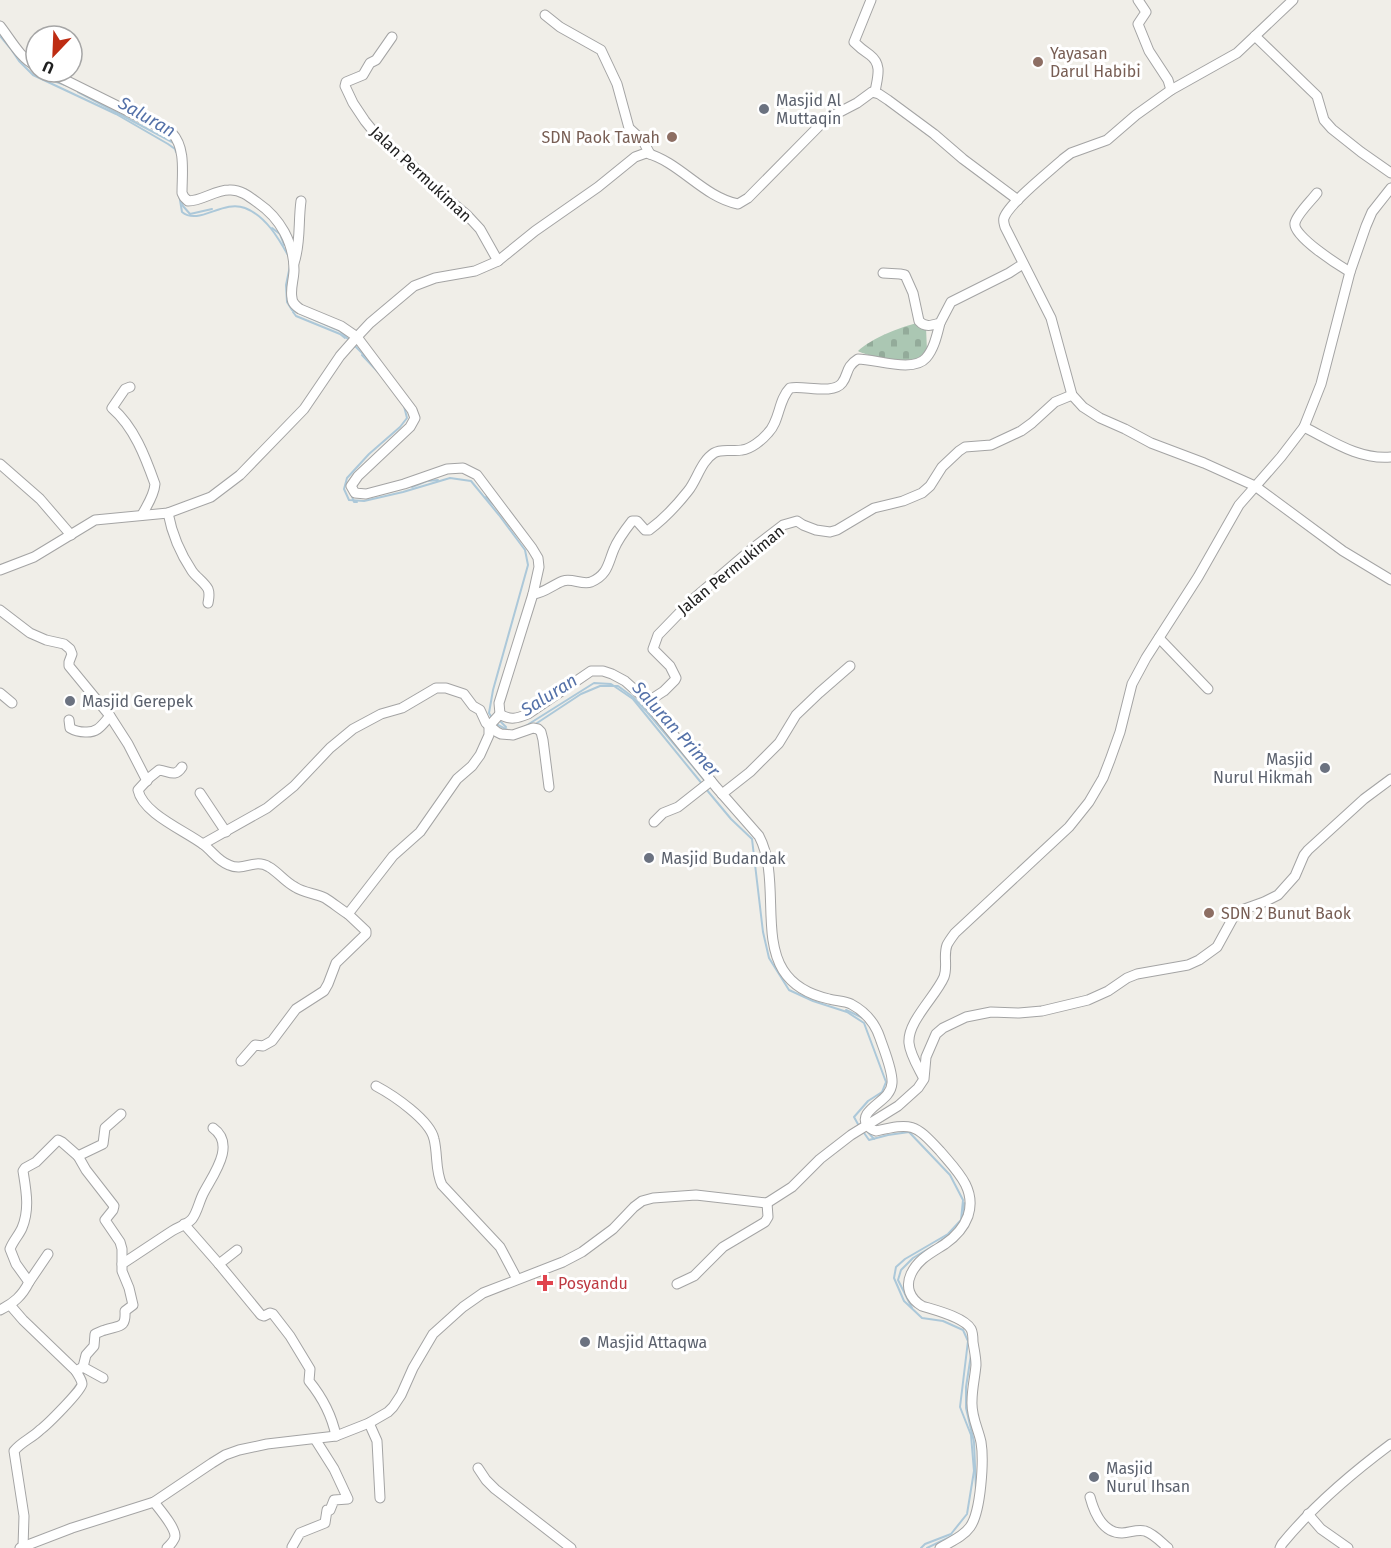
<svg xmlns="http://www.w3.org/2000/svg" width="1391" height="1548" font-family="'Fira Sans',sans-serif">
<defs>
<pattern id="cemetery-stones" width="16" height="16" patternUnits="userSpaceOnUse" patternTransform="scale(1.5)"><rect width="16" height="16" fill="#abc7b3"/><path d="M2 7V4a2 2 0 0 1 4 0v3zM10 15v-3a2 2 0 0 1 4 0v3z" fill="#93ab9a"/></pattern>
</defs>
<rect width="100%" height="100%" fill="#f0eee8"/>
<!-- cemetery -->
<path fill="url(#cemetery-stones)" d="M923,322L926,327L927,351C924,354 920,359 916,361C906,365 867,356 858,351C870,339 906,324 923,322Z"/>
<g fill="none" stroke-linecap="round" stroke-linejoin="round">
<!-- stream -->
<g stroke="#acc8d9" stroke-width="2">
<polyline points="0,36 11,49 19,61 33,75 116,114 168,144 175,149 176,152"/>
<polyline points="39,76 71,87"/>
<polyline points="78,92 174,143"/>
<path d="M179,194L182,212C199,226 223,199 245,208C266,216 279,239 289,257"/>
<polyline points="181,200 183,206 190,214 212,209"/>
<polyline points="272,228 280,234 284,245"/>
<polyline points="290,266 286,285 287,302 292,310 340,331 349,340"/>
<polyline points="293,312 296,316 340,334 345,338"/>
<polyline points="353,344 368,359"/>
<polyline points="362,355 379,373"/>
<polyline points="404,406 407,418 400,427 369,454 347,478 344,489 349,500 364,501 403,492 450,478 471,481 499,515 525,550 528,565 493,690 489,713 492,718"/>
<polyline points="412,487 427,481 438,480"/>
<polyline points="349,488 354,502 357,502"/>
<polyline points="486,497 495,506"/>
<polyline points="498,719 506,727"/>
<polyline points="494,723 510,731"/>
<polyline points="534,725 581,694 600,686 618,686 633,697 647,712 706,782"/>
<polyline points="524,727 594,683 611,684 633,699 703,785"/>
<polyline points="706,789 731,819 752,839 763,932 769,958 789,990 813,1001 847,1012 864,1023 886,1082 882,1092 868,1101 854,1117 859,1126"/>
<polyline points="846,1010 863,1018"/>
<polyline points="862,1130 869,1140 888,1135 909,1132 950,1175 963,1200 961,1220 948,1234 905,1259 896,1267 894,1278 904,1301 922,1318 943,1321 963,1330 968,1341 960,1407 971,1435 974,1471 967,1514 951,1534 925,1544 921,1548"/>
<polyline points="866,1130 874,1139"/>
<polyline points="963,1218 964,1203"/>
<polyline points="938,1243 952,1232"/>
<polyline points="912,1308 898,1280 901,1270 913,1258 933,1246"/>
<polyline points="971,1355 966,1387 966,1408 974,1442 976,1490"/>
<polyline points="927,1548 954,1535"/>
</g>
<!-- minor casing -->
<g stroke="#a4a4a4" stroke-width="11">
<g id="minor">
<path d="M871,0L854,42C859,47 864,51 870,55C883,65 877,78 875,92"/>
<polyline points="1138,0 1146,12 1138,24 1149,51 1168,80 1171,90"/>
<path d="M1293,0L1237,53L1171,90L1136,115L1107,140L1071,153L1063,159C1050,171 1009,203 1004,218C1003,221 1004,223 1005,227L1051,318L1072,395L1083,407L1100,418L1125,429L1151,443L1204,463L1255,486L1343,551L1391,580"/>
<polyline points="545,15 560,27 601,50 617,84 629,128 643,141 650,154"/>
<path d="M0,26C11,40 20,58 36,66"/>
<polyline points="1255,36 1317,96 1324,120 1332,129 1361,152 1391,173"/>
<polyline points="392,37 376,60 370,63 363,75 346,82 345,86 353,103 365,121 378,137 413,166 431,185 467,215 480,229 498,261"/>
<path d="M49,72L172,133C186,148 182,173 182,193L184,197L188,201C202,201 215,190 229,190C240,189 250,197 258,203C280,218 294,243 294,270C294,279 290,289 292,298C292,303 296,306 300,309L341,326L357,337L412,410L415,418L410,427L358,476L351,486L355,493L366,494L404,484L447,469L463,468L477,475L532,548L538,558L539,567L533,594L499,703L500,714C510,721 518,718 528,714L591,671H603L612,674L625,681L643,697L716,787L759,836C780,876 761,935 783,970C793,986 811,995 829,999C836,1001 845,1001 851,1004C866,1012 875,1023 880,1038C884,1050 893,1071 892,1083C891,1098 874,1103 867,1114C862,1122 869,1129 876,1131C912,1123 914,1123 940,1151C956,1170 977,1189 968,1216C964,1227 955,1237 945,1244C931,1253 918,1259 911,1274C905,1287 910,1299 922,1306C935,1310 964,1317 971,1329C973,1333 973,1338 973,1342C974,1349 976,1357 976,1365C975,1377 972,1389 972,1401C971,1416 978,1428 981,1442C984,1460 981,1512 970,1527C963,1537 950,1542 940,1548"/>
<path d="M1317,193C1311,201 1297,214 1295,223C1292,236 1340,266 1350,272"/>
<path d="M294,263C301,243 298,222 301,201"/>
<path d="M883,273L900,274L905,275L913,293L919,321C925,328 933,325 940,323L951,302L1009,273L1023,264"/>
<path d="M130,387L125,389L112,408C134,427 145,456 155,484C154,496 147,505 142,515"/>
<path d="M1304,427C1332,441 1359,460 1391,457"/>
<polyline points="0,464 40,499 71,535"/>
<path d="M168,513C172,534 180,553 192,571C196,577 204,582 208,589C210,594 209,597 208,603"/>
<path d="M0,570L34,557L95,520L168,513L211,497L240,475L304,409L340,356L355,339L370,323L414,286L435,278L475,271L498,261L535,231L598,187L635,157L646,153C680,162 703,197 738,204L748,198L821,124L832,116L857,103L872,92L879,94L888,100L934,134L963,159L1018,200"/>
<path d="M533,594C545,593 552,585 563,581C572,578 582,585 591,582C608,575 608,563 614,549C618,539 625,530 632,521H637L645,530H649C664,519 677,505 688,491C697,480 701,461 714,453C722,448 733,452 742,450C751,449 762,440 768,433C780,421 778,400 790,388C803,385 833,395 842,383C849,374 845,367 858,359C876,359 913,373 926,358C934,349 937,335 940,323"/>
<polyline points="0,610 30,633 46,640 64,644 70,649 72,654 69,662 69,666 110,716 128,744 147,781"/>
<polyline points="1159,638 1208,689"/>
<polyline points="0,693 12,703"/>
<polyline points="647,702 664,691 675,680 676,678 670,666 653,649 658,635 691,601 753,548 783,525 797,521 803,525 816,530 830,532 837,530 874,508 903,501 922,493 930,486 942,467 959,451 965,447 991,445 1021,431 1032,423 1055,402 1072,395"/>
<path d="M69,720L70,728C75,731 79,732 85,732C98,733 102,725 110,716"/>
<path d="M182,767C175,778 169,771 159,770L149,778L138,790C143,814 186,831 204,845C213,852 218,861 229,865C244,872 254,858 269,867C278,872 285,882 295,887C304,893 315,893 325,898C333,903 340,909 348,914"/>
<polyline points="200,793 226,832"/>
<polyline points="722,794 750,772 779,743 796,715 819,693 850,666"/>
<polyline points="654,822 663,813 678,807 711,781"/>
<polyline points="203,844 267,808 294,786 330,748 353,729 381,714 402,708 436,688 446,688 464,694 473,706 480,710 486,723 497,732 501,734 513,735 533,728 538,729 541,732 543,740 549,787"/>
<polyline points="241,1061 255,1045 263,1046 272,1041 296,1009 324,991 328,984 336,963 366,934 366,931 348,914 393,856 420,832 457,779 472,766 480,755 489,735 489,726 500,714"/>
<path d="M923,1077C918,1067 910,1054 909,1043C907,1022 936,996 944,977C948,966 943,956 947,945C949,941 952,937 955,933L1069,827L1089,802L1103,778L1110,760L1120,732L1132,684L1146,658L1198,577L1239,505L1281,457L1304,427L1321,384L1350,272L1366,226L1372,212L1391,188"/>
<path d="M376,1086C393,1095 430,1120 434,1139C438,1155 435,1171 442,1185L500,1247L517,1279"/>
<polyline points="121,1114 105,1128 103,1144 78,1156 86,1170 114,1206 113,1210 105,1220 120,1242 122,1249 122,1264"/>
<polyline points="184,1224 219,1264"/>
<path d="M237,1250L219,1264L261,1315L264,1316L270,1313L273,1314L290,1336L310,1369L309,1381C322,1397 332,1416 336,1436"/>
<polyline points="29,1282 48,1254"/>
<polyline points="677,1284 694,1276 723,1247 765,1222 768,1217 767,1203"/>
<polyline points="10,1305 23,1320 76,1371"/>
<path d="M0,1310C14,1303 22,1296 29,1282L16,1264L10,1249C13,1241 19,1235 22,1228C30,1209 26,1190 23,1171L25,1168L36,1162L58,1140L62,1142L78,1156"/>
<path d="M83,1367L86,1355L94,1346L95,1334C95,1334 104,1330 105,1330C119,1325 126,1329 125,1311L133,1305L129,1288L122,1271V1264C139,1253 155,1242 172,1231C178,1227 187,1225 192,1219C197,1213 199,1202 203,1194C212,1176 237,1145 213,1128"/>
<polyline points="369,1423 377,1441 380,1498"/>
<polyline points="478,1468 486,1480 495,1489 571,1548"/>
<path d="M1090,1497C1094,1512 1102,1533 1122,1533C1130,1533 1136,1529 1145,1531C1154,1534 1161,1542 1168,1548"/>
<path d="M154,1502C160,1510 175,1527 175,1536C175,1540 170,1545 167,1548"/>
<polyline points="1308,1514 1321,1529 1348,1548"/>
<path d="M23,1547L24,1516L14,1451C21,1442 32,1438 40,1430C47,1425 82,1390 82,1384C82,1380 78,1375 76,1371L83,1367L103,1378"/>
<polyline points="292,1547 300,1533 325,1523 327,1510 330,1510 334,1500 348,1499 334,1469 315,1439"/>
<polyline points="20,1548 72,1528 154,1502 212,1463 225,1455 239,1450 267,1444 336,1436 369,1423 388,1412 393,1407 401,1395 413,1368 433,1334 463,1307 483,1293 563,1262 582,1252 613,1229 634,1207 642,1201 653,1198 696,1195 767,1203 792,1187 820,1159 851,1135 898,1106 918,1088 924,1079 926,1057 936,1034 943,1028 966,1017 991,1012 1019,1013 1042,1011 1088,1000 1108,991 1127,978 1137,974 1188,965 1199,960 1217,947 1234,916 1239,911 1264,902 1278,895 1295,876 1304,855 1308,850 1364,799 1391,779"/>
<path d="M1280,1548L1282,1544C1313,1506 1352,1473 1391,1444"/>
</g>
</g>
<!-- minor -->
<use href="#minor" stroke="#fff" stroke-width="9"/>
</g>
<!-- markers -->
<g fill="#8d6e63" stroke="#fff" stroke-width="2">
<circle cx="1038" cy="62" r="6"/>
<circle cx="672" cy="137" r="6"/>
<circle cx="1209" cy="913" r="6"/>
</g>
<g fill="#6b7280" stroke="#fff" stroke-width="2">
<circle cx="764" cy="109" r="6"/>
<circle cx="70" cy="701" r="6"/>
<circle cx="1325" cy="768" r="6"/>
<circle cx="649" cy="858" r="6"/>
<circle cx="585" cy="1342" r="6"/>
<circle cx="1094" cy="1477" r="6"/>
</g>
<path fill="#e0444e" stroke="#fff" stroke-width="2" d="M542 1274h6v6h6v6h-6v6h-6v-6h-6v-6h6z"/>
<g text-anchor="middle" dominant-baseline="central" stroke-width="6" stroke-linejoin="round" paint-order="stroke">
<!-- education labels -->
<g font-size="16" fill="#785e54" stroke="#fff" text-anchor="start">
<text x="1050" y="53">Yayasan<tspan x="1050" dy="18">Darul Habibi</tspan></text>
<text x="660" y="137" text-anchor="end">SDN Paok Tawah</text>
<text x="1221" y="913">SDN 2 Bunut Baok</text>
</g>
<!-- worship labels -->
<g font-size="16" fill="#5b616d" stroke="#fff" text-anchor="start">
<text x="776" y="100">Masjid Al<tspan x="776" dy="18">Muttaqin</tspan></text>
<text x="82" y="701">Masjid Gerepek</text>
<text x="1313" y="759" text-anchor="end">Masjid<tspan x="1313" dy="18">Nurul Hikmah</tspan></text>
<text x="661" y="858">Masjid Budandak</text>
<text x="597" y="1342">Masjid Attaqwa</text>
<text x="1106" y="1468">Masjid<tspan x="1106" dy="18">Nurul Ihsan</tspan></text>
</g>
<!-- street labels -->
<g font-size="16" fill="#202020" stroke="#fff">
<text transform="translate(421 174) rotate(43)">Jalan Permukiman</text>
<text transform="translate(731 570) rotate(-39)">Jalan Permukiman</text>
</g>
<!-- health labels -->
<g font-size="16" fill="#be3a42" stroke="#fff" text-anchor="start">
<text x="558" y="1283">Posyandu</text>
</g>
<!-- water labels -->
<g font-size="18" font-style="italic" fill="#5471a8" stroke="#fff">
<text transform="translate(147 117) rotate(30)">Saluran</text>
<text transform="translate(549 695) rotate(-32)">Saluran</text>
<text transform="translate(676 729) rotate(48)">Saluran Primer</text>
</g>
</g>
<!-- north arrow -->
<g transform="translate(54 54) rotate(203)"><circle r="28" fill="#ffffff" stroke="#a6a6a6" stroke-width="1.5"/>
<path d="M0-4.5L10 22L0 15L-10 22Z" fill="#be2c12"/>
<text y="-9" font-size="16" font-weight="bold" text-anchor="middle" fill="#202020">U</text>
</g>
</svg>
